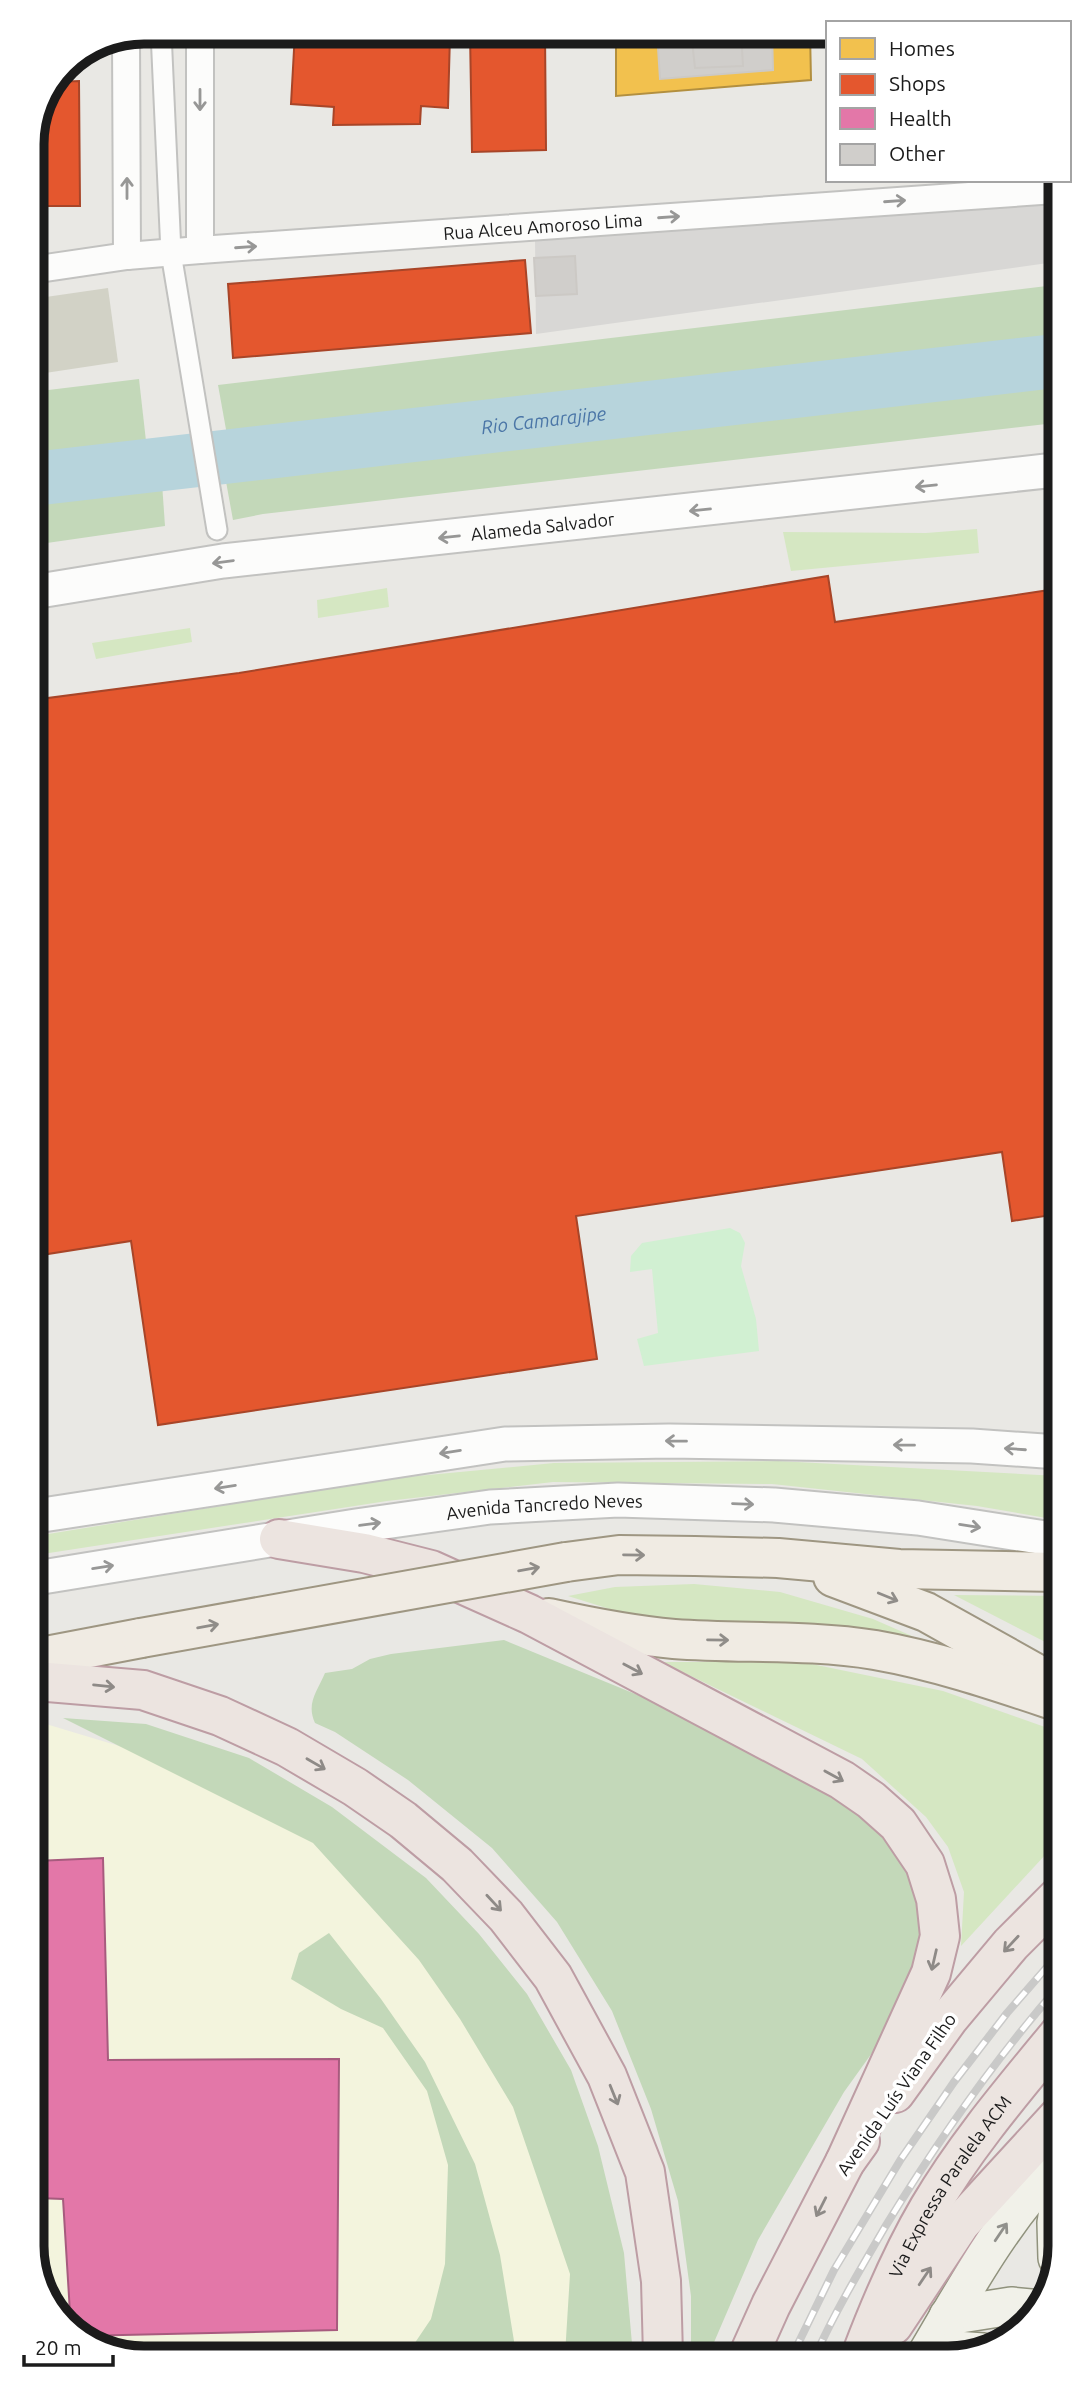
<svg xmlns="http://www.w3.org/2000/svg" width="1092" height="2390" font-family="Ubuntu,sans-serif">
<rect width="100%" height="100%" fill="#e9e8e4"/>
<!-- residential -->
<polygon fill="#d8d7d5" points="1055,199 1055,262 536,334 535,238"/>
<!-- education -->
<polygon fill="#f3f4dd" points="36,1721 275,1793 532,2056 596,2355 136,2358 76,2335 38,2282"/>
<!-- construction -->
<polygon fill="#d2d2c6" points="108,288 118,362 32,375 32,299"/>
<!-- grass -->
<g fill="#d5e7c2">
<polygon points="977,529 979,553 791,571 783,532 926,533"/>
<polygon points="387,588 389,607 318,618 317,600"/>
<polygon points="190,628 192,642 96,659 92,643"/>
<polygon points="778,1461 1058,1476 1058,1520 977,1506 772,1484 553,1482 387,1501 36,1555 36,1536 386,1479 554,1463"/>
<polygon points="694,1584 780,1592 873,1619 937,1647 870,1632 778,1622 690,1622 616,1611 568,1596 615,1587"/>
<polygon points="954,1595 1059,1596 1059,1649"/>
<polygon points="662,1662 802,1662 943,1691 1059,1732 1059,1840 961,1946 964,1892 948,1847 926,1817 862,1759"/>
</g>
<!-- forest -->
<g fill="#c3d8b9">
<polygon points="1055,285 1055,342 227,435 218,385"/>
<polygon points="139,379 147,450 33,462 32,392"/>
<polygon points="1055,380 1055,423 263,514 233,520 225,476"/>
<polygon points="162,483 165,526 33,545 33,498"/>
<path d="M504,1640L662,1705L818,1782L869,1817L896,1846L923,1907L920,1965L887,2032L844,2092L758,2240L709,2354H691V2296L678,2201L651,2109L612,2011L557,1922L492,1848L408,1780L335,1732L315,1723C306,1703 317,1692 325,1673L352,1669L370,1659L391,1654Z"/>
<polygon points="63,1718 146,1724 249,1758 332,1807 426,1878 479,1934 527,1994 571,2070 598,2146 624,2253 633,2355 565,2355 570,2274 513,2107 460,2019 419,1960 313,1843"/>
<polygon points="329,1933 381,1999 425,2062 475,2164 500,2255 514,2341 514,2356 406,2356 431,2319 445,2264 448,2165 427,2091 383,2028 341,2009 291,1979 299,1953"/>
</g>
<!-- park -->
<polygon fill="#d1f0d2" points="730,1228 740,1233 745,1243 741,1266 756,1319 759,1351 644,1366 637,1339 658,1333 652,1269 630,1272 631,1256 642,1243"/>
<!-- homes -->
<polygon fill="#f2c14e" stroke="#b28f3f" stroke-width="2" points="616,32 810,32 811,80 616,96"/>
<!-- shops -->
<g fill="#e4572e" stroke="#a84528" stroke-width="2">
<polygon points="295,32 422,32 422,37 450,35 448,108 421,106 420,124 333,125 334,107 291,104"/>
<polygon points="470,32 545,32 546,150 472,152"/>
<polygon points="79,81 80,206 32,206 32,137 57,82"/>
<polygon points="525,260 531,333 233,358 228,284"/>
<polygon points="828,576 835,622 1056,589 1058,1214 1012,1221 1002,1152 576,1216 597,1359 158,1425 131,1241 35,1256 33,700 239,673"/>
</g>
<!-- health -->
<polygon fill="#e377a8" stroke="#a75b7e" stroke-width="2" points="103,1858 108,2060 339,2059 337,2330 78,2336 71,2329 63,2199 37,2198 36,1861"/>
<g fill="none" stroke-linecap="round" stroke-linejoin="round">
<!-- river -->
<path stroke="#b7d4dc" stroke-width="54" id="s1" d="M33,479L1055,361"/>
</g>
<!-- building -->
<g fill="#d0cecb" stroke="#ccc9c5" stroke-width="2">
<polygon points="657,32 772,32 773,70 660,79"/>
<polygon points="691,32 741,32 743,66 695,68"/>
<polygon points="575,256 577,294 536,296 534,258"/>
</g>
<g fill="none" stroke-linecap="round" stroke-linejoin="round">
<!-- pedestrian casing -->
<g stroke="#c2c2c0" stroke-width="23">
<polyline id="pedestrian" points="161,32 171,253 217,530"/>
</g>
<!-- minor casing -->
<g stroke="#c2c2c0" stroke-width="30">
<g id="minor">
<polyline points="200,32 200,250"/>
<polyline points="126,39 127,256"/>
<path id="s2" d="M32,270L127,256L200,250L1055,190"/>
</g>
</g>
<!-- tertiary casing -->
<g stroke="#c2c2c0" stroke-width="37">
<g id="tertiary">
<path id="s3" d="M33,592L223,561L1055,470"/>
<polyline points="36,1516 505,1444 669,1441 972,1446 1058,1452"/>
<path id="s4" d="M36,1578L356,1526L490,1507L618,1500L774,1505L918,1518L1058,1540"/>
</g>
</g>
<!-- secondary casing -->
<g stroke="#90927d" stroke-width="40">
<g id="secondary">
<polyline points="1057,2258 1056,2223 1060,2198"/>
<polyline points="948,2316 1011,2306 1041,2309"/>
<path d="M927,2353C967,2285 1005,2216 1060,2160"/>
<polyline points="946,2353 955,2350 983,2352"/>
</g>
</g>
<!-- primary casing -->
<g stroke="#9e9682" stroke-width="42">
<g id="primary">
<polyline points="566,1562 619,1555 695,1556 778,1558 899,1569 1059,1572"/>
<polyline points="833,1577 926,1612 1046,1679"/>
<path d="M549,1618C590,1627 632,1635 674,1639C741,1644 808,1639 875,1650C938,1661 999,1682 1059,1702"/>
<polyline points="36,1658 141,1638"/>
</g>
</g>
<!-- trunk casing -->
<g stroke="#bd9da4" stroke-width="42">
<g id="trunk">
<polyline points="279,1539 364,1553 431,1570 529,1614 842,1780 871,1800 898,1824 925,1864 936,1899 940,1936 931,1973 845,2162"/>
<polyline points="36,1681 143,1690 220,1716 287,1747 355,1787 403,1820 457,1865 506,1916 553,1977 607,2076 645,2172 661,2281 663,2355"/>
<polyline points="895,2093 949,2018 1011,1944 1059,1896"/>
<polyline points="893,2325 960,2224 1060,2115"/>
<path id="s5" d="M862,2353C881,2303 902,2254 929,2208C966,2145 1014,2089 1060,2033"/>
<polyline points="749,2354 771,2305 845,2162 860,2141"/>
</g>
</g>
<!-- pedestrian -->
<use href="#pedestrian" stroke="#fcfcfb" stroke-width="19"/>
<!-- minor -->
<use href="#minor" stroke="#fcfcfb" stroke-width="26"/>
<!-- tertiary -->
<use href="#tertiary" stroke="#fcfcfb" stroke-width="33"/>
<!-- secondary -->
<use href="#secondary" stroke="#f1f1e9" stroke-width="37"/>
<!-- primary -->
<use href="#primary" stroke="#f0ebe3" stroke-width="38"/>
<!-- trunk -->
<use href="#trunk" stroke="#ece4e0" stroke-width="38"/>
<!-- rail casing -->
<g stroke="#c9c9c8" stroke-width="8">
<g id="rail">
<polyline points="793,2354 834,2270 901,2159 954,2082 1007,2013 1060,1952"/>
<path d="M816,2354C836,2310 861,2268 885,2227C937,2142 994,2060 1060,1985"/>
</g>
</g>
<!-- rail -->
<use href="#rail" stroke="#fff" stroke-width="5" stroke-dasharray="16" stroke-linecap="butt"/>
<!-- primary-bridge casing -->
<g stroke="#9e9682" stroke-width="42" stroke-linecap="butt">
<polyline id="primary-bridge" points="141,1638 566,1562"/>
</g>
<!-- primary-bridge -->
<use href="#primary-bridge" stroke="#f0ebe3" stroke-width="38"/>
</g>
<!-- one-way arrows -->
<defs><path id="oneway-shaft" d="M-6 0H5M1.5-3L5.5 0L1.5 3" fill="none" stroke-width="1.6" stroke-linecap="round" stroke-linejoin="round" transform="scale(1.75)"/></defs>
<g stroke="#979796">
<use href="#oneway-shaft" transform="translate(200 100) rotate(90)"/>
<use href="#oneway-shaft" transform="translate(127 188) rotate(-90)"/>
<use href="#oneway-shaft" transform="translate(895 201) rotate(-4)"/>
<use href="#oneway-shaft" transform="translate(669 217) rotate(-4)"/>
<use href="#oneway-shaft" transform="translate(246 247) rotate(-4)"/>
<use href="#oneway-shaft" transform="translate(926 486) rotate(174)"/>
<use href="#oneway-shaft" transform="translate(700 510) rotate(174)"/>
<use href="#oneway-shaft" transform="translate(449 537) rotate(174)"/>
<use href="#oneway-shaft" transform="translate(223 562) rotate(172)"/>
<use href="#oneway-shaft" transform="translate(676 1441) rotate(-179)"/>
<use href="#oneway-shaft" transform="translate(904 1445) rotate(-179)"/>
<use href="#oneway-shaft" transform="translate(1015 1449) rotate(-176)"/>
<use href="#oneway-shaft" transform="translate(450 1452) rotate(171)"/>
<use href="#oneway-shaft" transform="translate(225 1487) rotate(171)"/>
<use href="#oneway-shaft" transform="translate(743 1504) rotate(2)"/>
<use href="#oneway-shaft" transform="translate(370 1524) rotate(-8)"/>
<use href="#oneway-shaft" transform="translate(970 1526) rotate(9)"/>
<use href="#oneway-shaft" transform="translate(103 1567) rotate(-9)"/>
</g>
<g stroke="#908d89">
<use href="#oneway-shaft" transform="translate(634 1555) rotate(1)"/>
<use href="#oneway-shaft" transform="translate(529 1569) rotate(-10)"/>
<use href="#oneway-shaft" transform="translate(888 1597) rotate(22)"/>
<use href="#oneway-shaft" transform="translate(208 1626) rotate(-10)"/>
<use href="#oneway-shaft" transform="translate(718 1640) rotate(1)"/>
</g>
<g stroke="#8e8a87">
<use href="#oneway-shaft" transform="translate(633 1669) rotate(28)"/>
<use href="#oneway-shaft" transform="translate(104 1686) rotate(6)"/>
<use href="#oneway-shaft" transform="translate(316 1764) rotate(30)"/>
<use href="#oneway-shaft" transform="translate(834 1776) rotate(29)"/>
<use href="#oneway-shaft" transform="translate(494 1903) rotate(47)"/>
<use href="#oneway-shaft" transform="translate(1011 1944) rotate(133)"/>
<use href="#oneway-shaft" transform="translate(934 1960) rotate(103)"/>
<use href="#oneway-shaft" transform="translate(614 2095) rotate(68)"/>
<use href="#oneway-shaft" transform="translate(821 2207) rotate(117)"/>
<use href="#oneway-shaft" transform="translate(925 2276) rotate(-56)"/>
</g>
<use stroke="#91918c" href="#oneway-shaft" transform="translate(1001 2232) rotate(-56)"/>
<g text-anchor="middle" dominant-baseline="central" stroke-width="7" stroke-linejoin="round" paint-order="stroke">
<!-- street labels -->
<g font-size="18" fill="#1b1b1b" stroke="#fff">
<text stroke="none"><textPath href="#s2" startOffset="513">Rua Alceu Amoroso Lima</textPath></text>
<text stroke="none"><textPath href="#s3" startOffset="514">Alameda Salvador</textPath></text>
<text stroke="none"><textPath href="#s4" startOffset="514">Avenida Tancredo Neves</textPath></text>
<text transform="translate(896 2094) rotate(-55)">Avenida Luís Viana Filho</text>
<text stroke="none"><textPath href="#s5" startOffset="189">Via Expressa Paralela ACM</textPath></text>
</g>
<!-- water labels -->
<g font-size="19" font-style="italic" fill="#4b76a7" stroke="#fff">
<text stroke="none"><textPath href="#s1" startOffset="514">Rio Camarajipe</textPath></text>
</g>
</g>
<!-- crop -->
<path d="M0 0H1092V2390H0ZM144 44H948A100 100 0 0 1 1048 144V2246A100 100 0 0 1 948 2346H144A100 100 0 0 1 44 2246V144A100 100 0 0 1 144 44Z" fill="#fff" fill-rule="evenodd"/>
<path fill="none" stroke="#1b1b1b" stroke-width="9" d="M144 44H948A100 100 0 0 1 1048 144V2246A100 100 0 0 1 948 2346H144A100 100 0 0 1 44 2246V144A100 100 0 0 1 144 44Z"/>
<!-- legend -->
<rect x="826" y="21" width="245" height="161" fill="#ffffff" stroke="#a4a4a4" stroke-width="2"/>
<rect x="840" y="38" width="35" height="21" fill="#f2c14e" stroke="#a4a4a4" stroke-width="2"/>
<text x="889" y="56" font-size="21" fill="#1b1b1b">Homes</text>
<rect x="840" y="74" width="35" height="21" fill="#e4572e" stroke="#a4a4a4" stroke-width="2"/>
<text x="889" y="91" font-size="21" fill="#1b1b1b">Shops</text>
<rect x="840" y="108" width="35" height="21" fill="#e377a8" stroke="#a4a4a4" stroke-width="2"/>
<text x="889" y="126" font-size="21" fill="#1b1b1b">Health</text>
<rect x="840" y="144" width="35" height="21" fill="#d0cecb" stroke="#a4a4a4" stroke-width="2"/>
<text x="889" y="161" font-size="21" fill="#1b1b1b">Other</text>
<!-- scale -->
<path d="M24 2355v10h89v-10" fill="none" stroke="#1b1b1b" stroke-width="3.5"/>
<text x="35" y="2355" font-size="21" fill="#1b1b1b" stroke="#ffffff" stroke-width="5" paint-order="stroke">20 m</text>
</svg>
